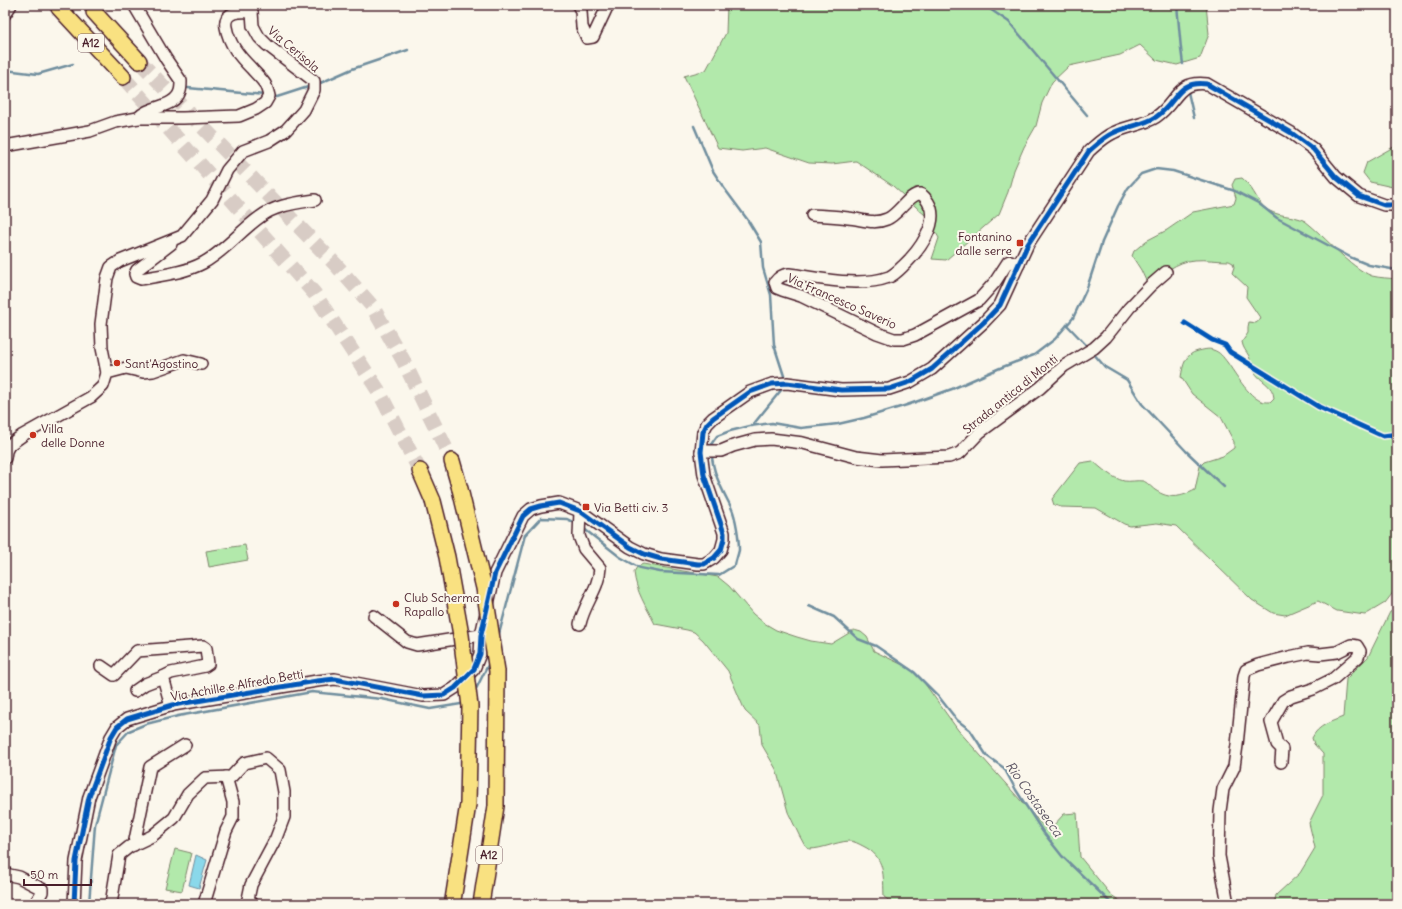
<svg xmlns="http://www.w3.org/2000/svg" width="1402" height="909" font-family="Delius,sans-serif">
<rect width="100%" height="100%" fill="#fbf7ec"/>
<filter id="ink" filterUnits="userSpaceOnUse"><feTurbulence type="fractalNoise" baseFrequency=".025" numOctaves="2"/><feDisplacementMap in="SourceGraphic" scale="8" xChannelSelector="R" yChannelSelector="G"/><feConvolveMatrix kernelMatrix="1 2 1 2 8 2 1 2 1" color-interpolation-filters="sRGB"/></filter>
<g filter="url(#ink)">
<!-- green -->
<g fill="#b2e9ab" stroke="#7e846b">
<polygon points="727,5 1206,5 1209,34 1200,58 1177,65 1156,60 1140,45 1120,55 1069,66 1052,82 1042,103 1036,126 1024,147 1014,170 1008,192 999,214 946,260 932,259 939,238 926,216 893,186 856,161 832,164 809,163 765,148 742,151 718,148 684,76 706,70 726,33"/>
<polygon points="1397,145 1397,188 1370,182 1363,173 1367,162"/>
<path d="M1242,178C1252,186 1256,199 1264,207C1276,218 1293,214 1305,221C1326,237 1349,267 1372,276C1380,278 1389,278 1397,279V589L1395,590L1385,603L1365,615L1337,611L1318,601L1285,615L1273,613L1252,600L1176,526L1157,523L1130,526L1124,524L1096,508L1061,507L1054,505L1052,499L1080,463L1093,461C1102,469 1112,478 1124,481C1130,482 1137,480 1143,481C1147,482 1151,487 1155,490C1170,500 1181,497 1195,490L1200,466L1204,462L1223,456L1234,448V442L1221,417L1192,394L1181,377C1183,365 1185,354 1198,351C1203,350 1209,348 1213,350C1220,352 1223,357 1227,362C1235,373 1248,396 1261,401C1264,402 1267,402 1270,402L1274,398C1273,384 1260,382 1254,371C1251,366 1251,361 1249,356C1246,351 1243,348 1242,342L1248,333V327L1249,322L1256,323L1261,319L1246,297L1247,287L1232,273L1234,267L1233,263L1229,261C1217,261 1206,259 1194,260C1177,261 1161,275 1148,285L1141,270L1132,256L1134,251L1146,241L1167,230L1193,212L1234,204L1236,198L1232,185L1235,179Z"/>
<polygon points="245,545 248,560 209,567 206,551"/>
<path d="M643,564L718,577L729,586L753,614L764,623L776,630L797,637L811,641L831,644L854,630L861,632L867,637L874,651L909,668L920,677L958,730L1045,828L1052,827L1064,814L1077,813L1080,857L1111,895L1125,904H894L884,897C883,876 886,857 863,846C859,844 854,841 849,841C835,842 823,849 809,849L805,846L799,835L788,812L776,769L762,745L760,725L745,711L728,671L703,640L694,632L687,630L655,624C646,606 636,592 634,572L637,567Z"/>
<path d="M1397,610V904H1274L1276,895L1300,873L1315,848L1309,823L1323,795V754L1314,744L1312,738C1318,725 1331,722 1343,717L1346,679L1368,657L1390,612Z"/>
<polygon points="175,849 191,853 182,891 165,888"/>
</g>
<!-- water -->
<polygon fill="#8ad8ea" stroke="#708e9e" points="196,855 207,860 199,888 189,885"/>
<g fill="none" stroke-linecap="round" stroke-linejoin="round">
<!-- stream -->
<g stroke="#708e9e" stroke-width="2.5">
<polyline points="984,5 1009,22 1087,115"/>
<polyline points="1177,5 1181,49 1183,64"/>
<polyline points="5,70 38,74 73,64"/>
<polyline points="318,84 352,69 408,50"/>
<polyline points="188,88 265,95"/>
<polyline points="1188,92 1194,118"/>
<polyline points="272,96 277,97 311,86"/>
<polyline points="694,126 713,171 724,188 747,219 761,242 763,268 771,295 774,345 785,379"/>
<polyline points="1067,325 1089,348"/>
<polyline points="1093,353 1105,367 1127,380 1142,404 1186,451 1224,487"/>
<polyline points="752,426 782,389"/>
<polyline points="712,446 712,443 717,436 730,431 750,426 772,423 801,428 838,424 864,418 907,405 952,389 1000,368 1034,355 1055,339 1073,318 1087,288 1102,242 1118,206 1128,188 1141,174 1156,169 1173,171 1235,191 1258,203 1277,218 1352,258 1369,265 1397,270"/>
<path d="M583,528L620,557L640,568L660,572L719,575L735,565C736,560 738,555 739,550C739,539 736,517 731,507C723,491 712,472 712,454"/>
<polyline points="809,606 834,617 858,639 876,646 914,672 939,697 957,720 970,730 987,756 1004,768 1016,790 1043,832 1062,856 1112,904"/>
<polyline points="498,638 525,535 541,518 567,519 577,524"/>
<polyline points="475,691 489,663"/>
<polyline points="89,904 95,825 116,745 129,731 146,724 178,716 312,692 382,699 430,709 461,704 464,701"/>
</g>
<!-- highway-tunnel -->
<g stroke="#d8ccc5" stroke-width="15" stroke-dasharray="15 8" stroke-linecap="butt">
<polyline points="139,61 336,265 372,306 403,360 452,461"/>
<polyline points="123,77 314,293 378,390 420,471"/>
</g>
<!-- minor casing -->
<g stroke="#4a1f2b" stroke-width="14">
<g id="minor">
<path d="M134,5L166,59L181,81C181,84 181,88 180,91C175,108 148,106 138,118"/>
<polyline points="578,5 581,11 582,27 587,38 593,37 608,5"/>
<polyline points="5,14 11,5"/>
<path d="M5,146L90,131L115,122L138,118H183L239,116L256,109L265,103L269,96C268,92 267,88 265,84C261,78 256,74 251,68C239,56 229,44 226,27C223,11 241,11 252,12"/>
<path d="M812,215C824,216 836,216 848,218C862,219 873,225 887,219C898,215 910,193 920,194C924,195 926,199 928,202C941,223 918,252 903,266C899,270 894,275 889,277C859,288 820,278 789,274C782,275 779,277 775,282L777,288L782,290L801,296L877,333L894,339H903L915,335L979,300L995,282L1008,262L1010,261L1019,264"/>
<path d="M171,244L137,270L135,274L136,277L141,279C161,275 184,273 203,263C225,251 240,231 260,217C275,205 296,203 315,200"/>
<polyline points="107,373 102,348 101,324 107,278 111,267 120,261 182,236 212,200 227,170 243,151 269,141 286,130 304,110 314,90 314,81 267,45 259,37 253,26 252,12"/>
<polyline points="701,452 706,451 721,451 733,446 755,440 771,439 803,443 856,457 882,460 949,457 960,453 980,432 1040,388 1064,366 1094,348 1106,337 1129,308 1151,285 1166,272"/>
<polyline points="5,458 6,451 9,445 23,435 91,397 103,386 107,373 126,368 143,372 153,371 184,360 201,364"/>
<path d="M580,511L579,536L584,549L600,568C599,589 584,604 580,624"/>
<polyline points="374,616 407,642 417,645 481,635"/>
<polyline points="101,666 114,675 137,651 203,646 206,648 208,664 205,666 171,673 163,677 171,706"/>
<polyline points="135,691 145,684 163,677"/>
<polyline points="134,845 150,767 185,745"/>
<polyline points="5,874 19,877 42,889 42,892 35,904"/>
<path d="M74,904L76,861L89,797L111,737L117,727L127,719L173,705L317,681L335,679L423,696L444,695L455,688L474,669L480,654L481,635L495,573L523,516L531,509L541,506L559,503L580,511L630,547L644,554L661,559L698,564H704L714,558L721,550L724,539V533L704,475L701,452L703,432L707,424L713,418L750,392L772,384L787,383L841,390L889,389L910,382L932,369L984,322L1000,305L1028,244L1089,151C1097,144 1104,137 1113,133C1127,126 1144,125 1156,117C1178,102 1176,80 1207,84L1290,132L1313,149L1336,177L1359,196L1384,205H1397"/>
<polyline points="111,904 119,855 129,847 152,836 174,818 188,794 205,778 231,777 244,763 266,758 280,770 284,792 284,817 276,838 251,885 248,899 253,904"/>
<polyline points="204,904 226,831 233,817 233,802 226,777"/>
<polyline points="1228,904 1219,856 1220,811 1223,789 1234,767 1237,745 1244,676 1246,670 1258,665 1289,657 1308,653 1320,654 1337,652 1351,645 1357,646 1360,651 1358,657 1333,679 1313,689 1291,696 1283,701 1271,722 1277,744 1282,749 1281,762"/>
</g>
</g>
<!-- highway casing -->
<g stroke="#4a1f2b" stroke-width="18">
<g id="highway">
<polyline points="59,8 123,77"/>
<polyline points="94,12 139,61"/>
<polyline points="452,461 460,489"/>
<polyline points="420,471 433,501"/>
<polyline points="453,900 468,804"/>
<polyline points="481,904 496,806"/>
</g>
</g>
<!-- minor -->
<use href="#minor" stroke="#fbf7ec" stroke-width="11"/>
<!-- highway -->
<use href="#highway" stroke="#f9e181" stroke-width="15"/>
<!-- highway-bridge casing -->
<g stroke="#4a1f2b" stroke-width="18" stroke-linecap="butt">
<g id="highway-bridge">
<polyline points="460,489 484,588 497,671 496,806"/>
<polyline points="433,501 447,557 461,635 470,706 468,804"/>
</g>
</g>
<!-- highway-bridge -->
<use href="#highway-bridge" stroke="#f9e181" stroke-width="15"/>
<!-- cycleway casing -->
<g stroke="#fbf7ec" stroke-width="8">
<g id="cycleway">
<polyline points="1185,323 1212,340 1225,345 1230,352 1319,407 1383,436 1397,434"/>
<path d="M74,904L76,861L89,797L111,737L117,727L127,719L173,705L317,681L335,679L423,696L444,695L455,688L474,669L480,654L481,635L495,573L523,516L531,509L541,506L559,503L580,511L630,547L644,554L661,559L698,564H704L714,558L721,550L724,539V533L704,475L701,452L703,432L707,424L713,418L750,392L772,384L787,383L841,390L889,389L910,382L932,369L984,322L1000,305L1028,244L1089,151C1097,144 1104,137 1113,133C1127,126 1144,125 1156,117C1178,102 1176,80 1207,84L1290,132L1313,149L1336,177L1359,196L1384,205H1397"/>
</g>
</g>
<!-- cycleway -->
<use href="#cycleway" stroke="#0057b8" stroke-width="5"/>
</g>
</g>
<!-- markers -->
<g fill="#c8321e" stroke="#fbf7ec" stroke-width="1.5">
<rect x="1016" y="239" width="8" height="8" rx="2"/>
<circle cx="117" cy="363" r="4"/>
<circle cx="33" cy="435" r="4"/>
<rect x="582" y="503" width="8" height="8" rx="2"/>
<circle cx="396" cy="604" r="4"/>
</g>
<g text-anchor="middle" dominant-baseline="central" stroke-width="4" stroke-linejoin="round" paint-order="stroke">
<!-- shield labels -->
<g fill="#fbf7ec" stroke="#7f6065" stroke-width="1">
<rect x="78" y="34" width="26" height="18" rx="3"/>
<rect x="476" y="846" width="26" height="18" rx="3"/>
</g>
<g font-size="11" font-weight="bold" fill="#4a1f2b">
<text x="91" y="43">A12</text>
<text x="489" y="855">A12</text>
</g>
<!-- street labels -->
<g font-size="12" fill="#4a1f2b" stroke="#fbf7ec">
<text transform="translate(294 49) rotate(40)">Via Cerisola</text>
<text transform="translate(842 301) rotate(24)">Via Francesco Saverio</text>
<text transform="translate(1010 394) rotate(-39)">Strada antica di Monti</text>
<text transform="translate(237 685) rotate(-10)">Via Achille e Alfredo Betti</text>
</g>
<!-- poi labels -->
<g font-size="12" fill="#4a1f2b" stroke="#fbf7ec" text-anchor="start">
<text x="1012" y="236" text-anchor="end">Fontanino<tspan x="1012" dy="14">dalle serre</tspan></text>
<text x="125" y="363">Sant'Agostino</text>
<text x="41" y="428">Villa<tspan x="41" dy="14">delle Donne</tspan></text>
<text x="594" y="507">Via Betti civ. 3</text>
<text x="404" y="597">Club Scherma<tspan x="404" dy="14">Rapallo</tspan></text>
</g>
<!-- water labels -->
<g font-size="13" font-style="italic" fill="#5d5664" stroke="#fbf7ec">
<text transform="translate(1034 799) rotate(55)">Rio Costasecca</text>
</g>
</g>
<!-- margin -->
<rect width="1402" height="909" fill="none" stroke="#fbf7ec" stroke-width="20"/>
<rect x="10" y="10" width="1382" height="889" fill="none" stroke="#4a1f2b" stroke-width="1.5" filter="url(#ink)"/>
<!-- scale -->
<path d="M24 879v6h67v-6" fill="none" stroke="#4a1f2b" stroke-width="2"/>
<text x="30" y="879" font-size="12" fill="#4a1f2b" stroke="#fbf7ec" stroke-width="3" paint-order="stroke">50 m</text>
</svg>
